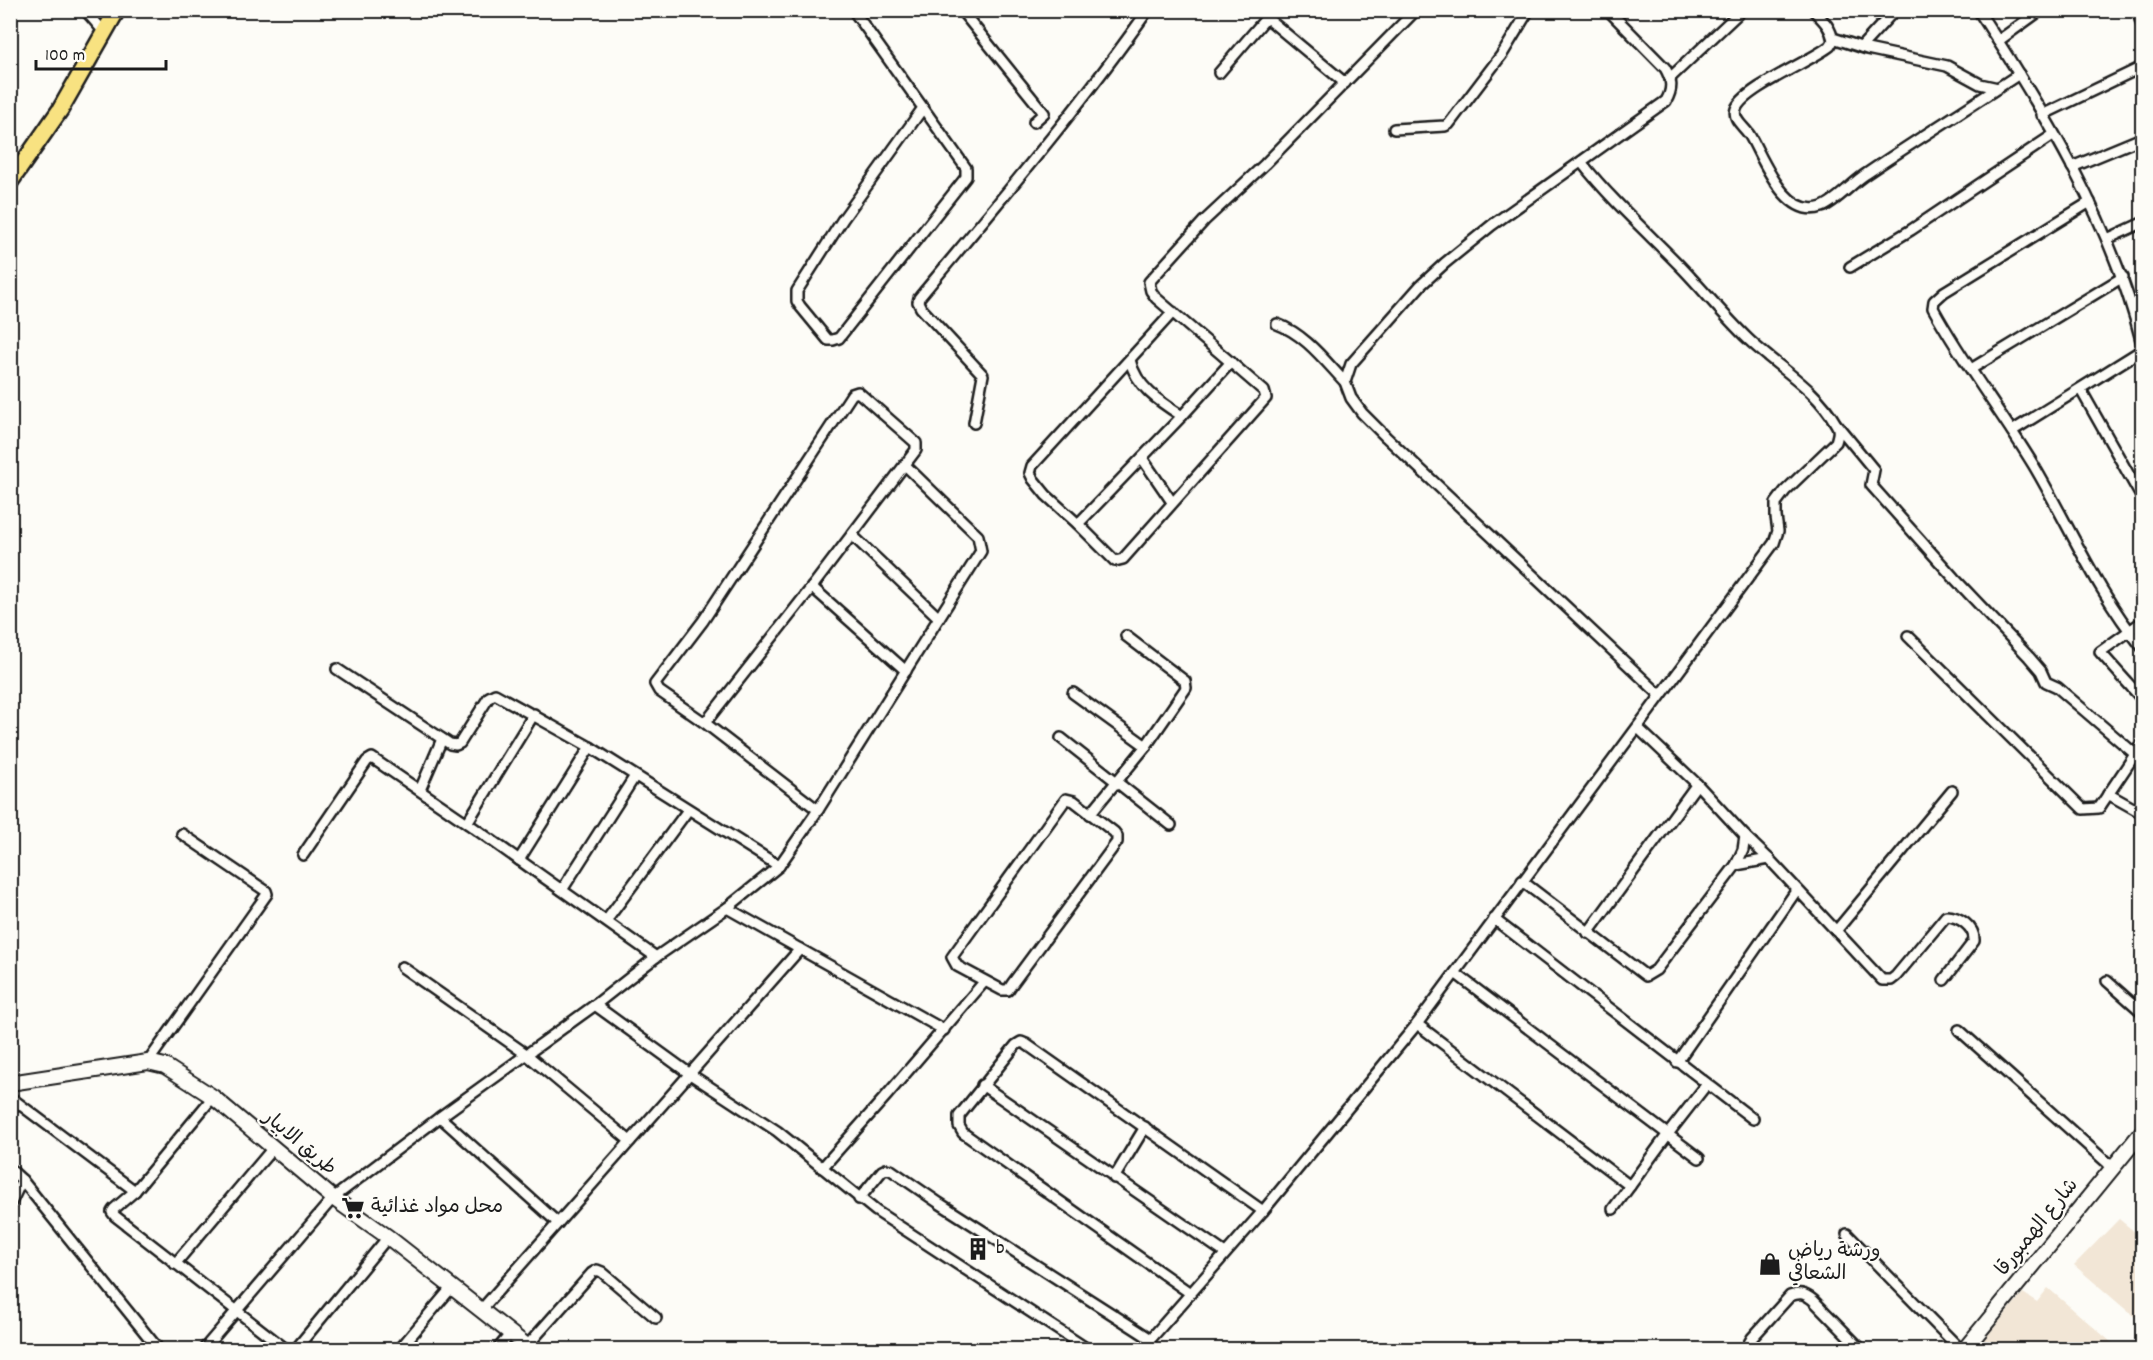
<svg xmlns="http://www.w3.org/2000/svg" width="2153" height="1360" font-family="Dekko,'Playpen Sans Arabic',sans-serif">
<rect width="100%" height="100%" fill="#fdfcf7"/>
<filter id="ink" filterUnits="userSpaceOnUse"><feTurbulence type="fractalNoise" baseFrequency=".0167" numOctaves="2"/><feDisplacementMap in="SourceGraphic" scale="12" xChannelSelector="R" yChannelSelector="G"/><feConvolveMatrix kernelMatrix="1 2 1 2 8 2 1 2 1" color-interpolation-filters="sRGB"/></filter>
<g filter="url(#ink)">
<!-- built -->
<g fill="#f2e6d6">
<polygon points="2119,1219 2142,1238 2142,1315 2138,1320 2074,1265"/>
<polygon points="2048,1288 2118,1348 1976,1349 2023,1293 2037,1302"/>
</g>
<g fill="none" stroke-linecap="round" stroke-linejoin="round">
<!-- street casing -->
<g stroke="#1c1c1c" stroke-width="14">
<g id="street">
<polyline points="85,10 105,33"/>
<polyline points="853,10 966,168 966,177 839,338 833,340 828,340 800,306 797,301 797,291 843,219 923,108"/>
<polyline points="961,10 1044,113 1034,122"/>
<path d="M1608,10L1665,68C1672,80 1673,89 1666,101L1492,225L1445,263L1421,285L1351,364L1345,382L1351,398L1362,413L1386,437L1660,695"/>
<path d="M1813,10C1823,20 1831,27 1833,41L1830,46C1811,61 1743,89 1736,109C1732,120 1745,127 1750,136C1763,158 1785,220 1822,207C1836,202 1853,182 1866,174C1916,140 1968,108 2019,74"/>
<path d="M1978,10C2046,114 2112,223 2142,344"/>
<polyline points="2137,10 2142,25"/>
<polyline points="1267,18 1345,83"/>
<polyline points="1833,38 1867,49 1947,66 1980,84 1998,88"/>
<polyline points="1998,41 2041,10"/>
<polyline points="1861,47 1895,10"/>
<polyline points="1219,73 1273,10"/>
<polyline points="1670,78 1742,10"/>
<polyline points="2042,115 2142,67"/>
<polyline points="1394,129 1445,126 1449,124 1503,53 1529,10"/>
<polyline points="2072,167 2142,138"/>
<path d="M2090,202L1944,292L1934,301L1933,308C1963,363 2002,413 2034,466C2070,527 2097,592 2142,647"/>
<polyline points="2107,239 2142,223"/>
<polyline points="1850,267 1911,230 2053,135"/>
<polyline points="1173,312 1032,466 1030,473 1033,479 1046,495 1078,524 1115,561 1123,559 1266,398 1264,391 1156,298 1151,291 1149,282 1204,221 1265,164 1416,10"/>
<path d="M1277,324C1305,334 1325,361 1345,382"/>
<path d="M1130,360C1136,387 1160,402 1182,416"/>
<polyline points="1971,369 2123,277"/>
<polyline points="2081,390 2142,498"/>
<path d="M974,423L983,375L921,308L918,302L919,298C997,204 1077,111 1148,10"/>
<polyline points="1837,425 1874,470 1871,485 1954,578 2029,657 2041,671 2046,682 2057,687 2135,754"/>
<polyline points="2012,431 2142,350"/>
<polyline points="1142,458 1172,502"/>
<polyline points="1078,524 1182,416 1231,362"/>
<polyline points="852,535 939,618"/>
<polyline points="812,587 906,671"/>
<polyline points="2142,622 2100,652 2142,699"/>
<polyline points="1908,636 2083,809 2099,808 2142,744"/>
<polyline points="337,669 450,744 456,745 460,743 489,697 495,694 590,747 779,866"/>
<polyline points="1073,693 1146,746"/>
<polyline points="705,723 812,587 916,450 916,443 858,392 852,394 703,621 655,684 659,691 705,723 818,810"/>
<path d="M1638,728L1697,784L1745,836L1769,859L1882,980H1891L1896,976L1946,916C1959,916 1975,927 1974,941L1944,980"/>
<polyline points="1061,738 1171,825"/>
<polyline points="420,790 442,739"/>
<polyline points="2108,794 2142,813"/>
<polygon points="1066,799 1074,801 1114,832 1117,836 1117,842 1012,984 1008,990 1002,990 957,966 952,957"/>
<polyline points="1090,814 1146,746 1186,688 1185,681 1126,636"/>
<polyline points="467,823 534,714"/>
<polyline points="303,855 367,761 372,758 467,823 656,957"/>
<polyline points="519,860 590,747"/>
<polyline points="1736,865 1769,859"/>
<polyline points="1522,881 1646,976 1656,970 1736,865 1743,850 1745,836"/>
<polyline points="562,890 635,776"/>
<polyline points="727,908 944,1030"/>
<polyline points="1494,919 1753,1119"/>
<polyline points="606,921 688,810"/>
<polyline points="1836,931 1952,791"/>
<polyline points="1588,933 1697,784"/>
<polyline points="402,967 526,1054 630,1141"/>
<polyline points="1455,973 1699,1158"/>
<polyline points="2107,981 2142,1012"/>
<polyline points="595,1005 690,1074 777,1131 876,1211 1089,1350"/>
<polyline points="1417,1024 1630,1186"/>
<polyline points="1959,1030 2113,1168"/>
<polyline points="148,1062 267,894 266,891 182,834"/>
<polyline points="1677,1062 1794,894"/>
<polyline points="982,1085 1225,1253"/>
<polyline points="10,1097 135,1191"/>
<polyline points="213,1097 135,1191 114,1209 112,1212 115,1216 287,1350"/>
<polyline points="440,1117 558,1223"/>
<polyline points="822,1168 887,1095 984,982"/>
<polyline points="10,1169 22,1180 159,1350"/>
<polyline points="1114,1178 1145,1127"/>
<polyline points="859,1199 882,1171 886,1169 891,1170 939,1203 1151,1339"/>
<polyline points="10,1205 22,1180"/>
<polyline points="1613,1209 1668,1134 1707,1084"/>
<polyline points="1847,1234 1961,1350"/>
<polyline points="175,1264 273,1148"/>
<polyline points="1190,1293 963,1133 959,1126 959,1116 1016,1045 1021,1042 1026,1044 1263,1211"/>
<polyline points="481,1310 800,949"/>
<polyline points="527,1346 592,1273 597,1270 602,1272 656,1318"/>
<polyline points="203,1350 333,1198 440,1117 595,1005 656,957 727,908 779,866 818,810 981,551 978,536 905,465"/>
<polyline points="295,1350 388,1237"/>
<polyline points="399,1350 452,1287"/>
<polyline points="497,1350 511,1333"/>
<path d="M1141,1350L1263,1211L1417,1024L1774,543L1778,531L1776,517V503L1785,491L1836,442C1838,435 1840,430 1836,424C1816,388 1777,367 1748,339C1725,317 1705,292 1683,269C1649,234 1612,201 1582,163"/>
<path d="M1749,1350V1343L1752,1338L1790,1296C1800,1292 1804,1293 1813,1300L1862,1350"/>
</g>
</g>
<!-- secondary casing -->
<g stroke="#1c1c1c" stroke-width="18">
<g id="secondary">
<polyline points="10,1083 148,1062 165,1066 213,1097 333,1198 388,1237 532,1350"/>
<polyline points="1964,1350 2142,1132"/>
</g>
</g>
<!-- primary casing -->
<g stroke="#1c1c1c" stroke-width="20">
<polyline id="primary" points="10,182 60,110 117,10"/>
</g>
<!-- street -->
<use href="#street" stroke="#fdfcf7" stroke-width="9"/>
<!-- secondary -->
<use href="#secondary" stroke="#fdfcf7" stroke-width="14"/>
<!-- primary -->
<use href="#primary" stroke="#f8e281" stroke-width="15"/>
</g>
</g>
<!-- icons -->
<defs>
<g id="supermarket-bare" transform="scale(1.8)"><path d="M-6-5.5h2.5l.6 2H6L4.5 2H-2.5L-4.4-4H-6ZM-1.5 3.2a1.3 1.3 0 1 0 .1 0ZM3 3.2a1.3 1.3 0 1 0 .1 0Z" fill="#1c1c1c" stroke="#fdfcf7" stroke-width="2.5" paint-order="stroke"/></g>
<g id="building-bare" transform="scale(1.8)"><path d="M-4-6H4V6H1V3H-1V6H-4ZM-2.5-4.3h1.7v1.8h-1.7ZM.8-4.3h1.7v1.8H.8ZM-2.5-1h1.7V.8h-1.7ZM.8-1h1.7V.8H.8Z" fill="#1c1c1c" stroke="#fdfcf7" stroke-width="2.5" paint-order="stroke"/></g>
<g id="shop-bare" transform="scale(1.8)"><path d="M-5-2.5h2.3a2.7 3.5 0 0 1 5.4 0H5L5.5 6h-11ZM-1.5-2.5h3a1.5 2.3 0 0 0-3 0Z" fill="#1c1c1c" stroke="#fdfcf7" stroke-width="2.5" paint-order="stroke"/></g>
</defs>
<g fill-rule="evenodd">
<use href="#supermarket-bare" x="353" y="1208"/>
<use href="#building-bare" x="978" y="1249"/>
<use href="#shop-bare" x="1770" y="1264"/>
</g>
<g text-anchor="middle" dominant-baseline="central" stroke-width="4.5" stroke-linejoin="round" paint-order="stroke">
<!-- street labels -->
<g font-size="20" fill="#1c1c1c" stroke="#fdfcf7">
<text transform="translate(299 1144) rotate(40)">طريق الابيار</text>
<text transform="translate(2038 1228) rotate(-51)">شارع الهمبورقا</text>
</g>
<!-- poi labels -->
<g font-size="20" fill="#1c1c1c" stroke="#fdfcf7" text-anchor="start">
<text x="371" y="1208">محل مواد غذائية</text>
<text x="996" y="1249">b</text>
<text x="1788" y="1252">ورشة رياض<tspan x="1788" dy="23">الشعافي</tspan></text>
</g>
</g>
<!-- margin -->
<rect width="2153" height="1360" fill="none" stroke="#fdfcf7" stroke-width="36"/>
<rect x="18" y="18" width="2117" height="1324" fill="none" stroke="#1c1c1c" stroke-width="2" filter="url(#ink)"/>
<!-- scale -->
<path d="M36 60v9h130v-9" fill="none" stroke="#1c1c1c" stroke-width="3"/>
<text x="45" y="60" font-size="18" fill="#1c1c1c" stroke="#fdfcf7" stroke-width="4.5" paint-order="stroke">100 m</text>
</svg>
